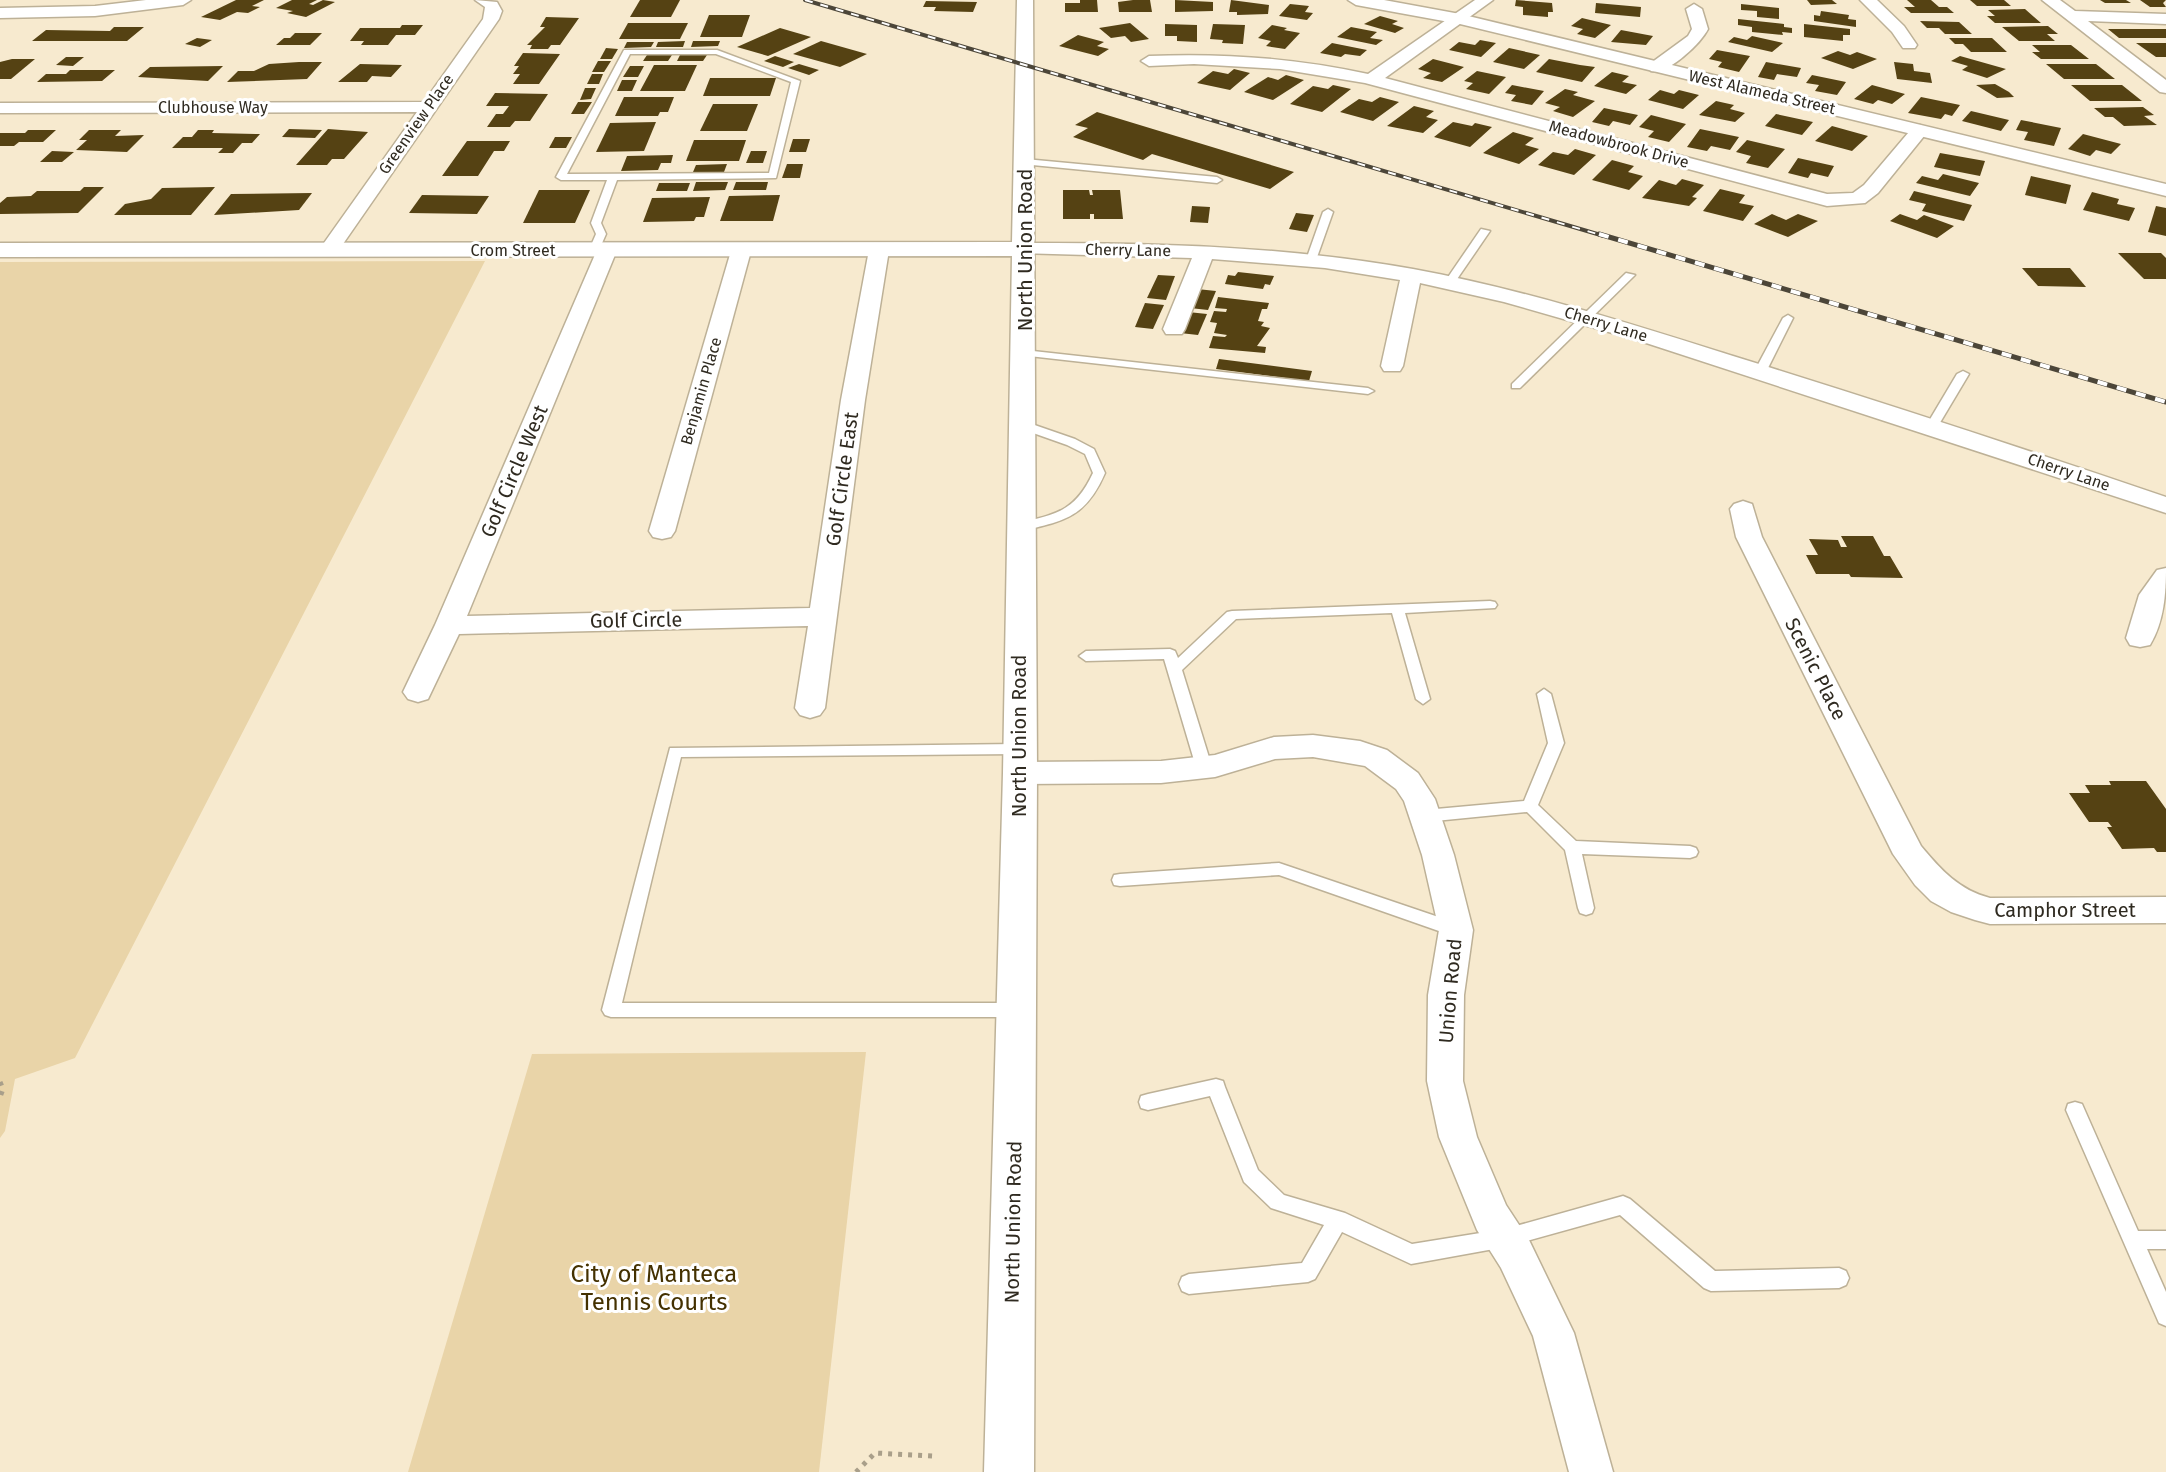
<svg xmlns="http://www.w3.org/2000/svg" width="2166" height="1472" font-family="'Fira Sans',sans-serif">
<rect width="100%" height="100%" fill="#f7eacf"/>
<!-- green -->
<g fill="#e9d4a8">
<polygon points="485,261 75,1058 15,1079 5,1131 0,1138 0,262"/>
<polygon points="866,1052 819,1472 408,1472 532,1054"/>
</g>
<!-- building -->
<g fill="#554213">
<polygon points="236,0 264,0 252,6 260,7 248,13 237,12 220,20 201,17"/>
<polygon points="292,0 317,0 309,4 313,5 323,0 335,2 306,17 287,13 293,11 276,8"/>
<polygon points="640,0 680,0 671,17 630,17"/>
<polygon points="1080,0 1097,0 1098,12 1065,12 1065,3 1080,3"/>
<polygon points="1133,0 1150,0 1152,12 1119,12 1118,2"/>
<polygon points="1175,0 1213,2 1213,11 1175,12"/>
<polygon points="1231,0 1269,5 1268,14 1237,15 1237,12 1229,12"/>
<polygon points="1516,0 1552,3 1553,12 1548,12 1548,17 1523,15 1523,7 1515,6"/>
<polygon points="1807,0 1832,0 1837,4 1811,5"/>
<polygon points="1907,0 1931,0 1939,7 1947,7 1954,13 1911,13 1904,7 1915,7"/>
<polygon points="1970,0 2004,0 2011,6 1977,6"/>
<polygon points="2100,0 2126,0 2131,3 2105,3"/>
<polygon points="2140,0 2166,0 2163,3 2166,7 2150,7"/>
<polygon points="926,1 977,2 973,12 934,11 936,7 923,7"/>
<polygon points="1596,3 1641,7 1640,17 1595,13"/>
<polygon points="1290,4 1309,6 1305,12 1313,13 1307,20 1279,16"/>
<polygon points="1741,4 1779,8 1779,19 1757,17 1757,11 1741,10"/>
<polygon points="2025,9 2041,23 1995,23 1987,16 1995,16 1988,10"/>
<polygon points="1821,11 1849,15 1848,19 1856,20 1856,27 1814,21 1814,15 1820,16"/>
<polygon points="709,15 750,15 742,37 700,37"/>
<polygon points="1380,16 1398,21 1392,24 1404,28 1395,33 1364,24"/>
<polygon points="546,17 579,18 560,45 551,45 548,49 530,49 532,45 527,45 545,27 540,27"/>
<polygon points="1582,18 1611,25 1595,38 1577,34 1583,29 1571,26"/>
<polygon points="1738,19 1784,24 1784,27 1792,28 1792,33 1782,32 1783,35 1752,32 1752,27 1738,25"/>
<polygon points="1920,21 1959,22 1972,34 1945,34 1939,28 1927,28"/>
<polygon points="628,23 688,23 680,39 619,39"/>
<polygon points="1130,23 1149,39 1131,42 1125,36 1111,38 1099,28"/>
<polygon points="1165,24 1197,25 1197,42 1177,41 1177,36 1165,36"/>
<polygon points="1213,24 1245,25 1243,44 1222,43 1223,40 1210,39"/>
<polygon points="1804,24 1850,29 1850,35 1843,35 1843,41 1804,37"/>
<polygon points="402,25 423,25 415,35 396,35 388,45 361,45 364,41 350,41 360,28 400,28"/>
<polygon points="1272,25 1287,28 1284,30 1300,33 1285,49 1266,46 1271,41 1258,38"/>
<polygon points="2048,26 2058,34 2047,34 2055,41 2019,41 2002,27"/>
<polygon points="114,27 144,27 127,41 32,41 46,30 110,31"/>
<polygon points="1351,27 1377,32 1370,38 1383,40 1376,45 1337,37"/>
<polygon points="780,28 811,37 768,56 737,47"/>
<polygon points="2108,29 2166,29 2166,38 2119,38"/>
<polygon points="1621,30 1653,36 1646,45 1611,42"/>
<polygon points="295,33 322,33 310,45 276,45 284,38 290,38"/>
<polygon points="1078,35 1104,42 1097,46 1109,49 1098,56 1059,46"/>
<polygon points="1752,36 1783,43 1772,52 1728,42 1734,37 1747,40"/>
<polygon points="197,38 212,40 200,47 185,44"/>
<polygon points="1949,38 1992,38 2007,52 1971,52 1963,44 1955,44"/>
<polygon points="1480,40 1496,43 1481,57 1449,50 1459,42 1475,45"/>
<polygon points="685,41 683,47 656,47 658,42"/>
<polygon points="693,41 720,41 718,46 691,47"/>
<polygon points="821,41 867,54 840,67 793,54"/>
<polygon points="627,42 654,42 651,47 624,48"/>
<polygon points="1332,43 1367,50 1360,56 1345,54 1341,57 1320,53"/>
<polygon points="2136,43 2166,43 2166,57 2156,57"/>
<polygon points="2032,45 2071,45 2089,59 2041,59 2032,52 2040,52"/>
<polygon points="606,48 618,49 612,59 600,59"/>
<polygon points="1509,48 1540,55 1524,69 1493,62"/>
<polygon points="1717,50 1750,56 1739,72 1718,67 1722,62 1709,59"/>
<polygon points="1838,51 1850,55 1857,52 1877,59 1853,69 1821,58"/>
<polygon points="523,53 560,54 539,84 513,84 520,74 513,74 519,66 514,66"/>
<polygon points="647,55 672,55 668,61 643,61"/>
<polygon points="680,55 707,55 703,61 677,61"/>
<polygon points="775,56 794,62 783,67 764,61"/>
<polygon points="1960,56 2006,69 1987,78 1962,70 1968,66 1951,61"/>
<polygon points="66,57 84,57 73,66 56,65"/>
<polygon points="12,59 35,59 11,79 0,79 0,62"/>
<polygon points="1433,59 1464,67 1442,82 1423,78 1431,73 1418,69"/>
<polygon points="1549,59 1580,65 1595,67 1582,82 1536,72"/>
<polygon points="598,61 611,61 604,72 592,72"/>
<polygon points="299,62 322,62 307,79 227,82 238,71 254,71 269,64"/>
<polygon points="1766,62 1801,68 1797,77 1777,74 1774,80 1758,77"/>
<polygon points="1894,62 1913,64 1914,71 1930,73 1932,83 1897,79"/>
<polygon points="360,64 402,65 391,77 372,76 367,82 338,82"/>
<polygon points="799,64 819,70 809,75 788,68"/>
<polygon points="2046,64 2096,64 2115,79 2064,79"/>
<polygon points="654,65 697,65 685,91 640,91"/>
<polygon points="223,66 208,81 138,77 150,67"/>
<polygon points="630,66 644,66 638,77 623,77"/>
<polygon points="1234,69 1250,73 1230,90 1197,83 1213,71 1228,74"/>
<polygon points="70,70 115,70 102,81 37,82 46,74 66,74"/>
<polygon points="1477,71 1506,77 1489,94 1466,89 1473,83 1464,81"/>
<polygon points="1612,72 1629,76 1622,82 1637,85 1626,94 1594,86"/>
<polygon points="592,74 603,74 599,84 587,84"/>
<polygon points="1286,75 1304,80 1273,100 1244,92 1268,77 1278,80"/>
<polygon points="1812,75 1846,82 1837,95 1815,91 1819,85 1806,83"/>
<polygon points="710,78 776,78 770,96 703,96"/>
<polygon points="622,80 637,80 632,91 617,91"/>
<polygon points="1995,84 2009,92 2014,97 1997,98 1976,85"/>
<polygon points="1333,85 1351,89 1322,112 1290,104 1313,86 1328,89"/>
<polygon points="1512,85 1544,91 1532,105 1511,101 1516,95 1505,93"/>
<polygon points="1872,85 1905,94 1892,104 1878,100 1873,104 1854,99"/>
<polygon points="2071,85 2122,85 2142,101 2090,101"/>
<polygon points="585,88 596,88 591,99 580,100"/>
<polygon points="1565,89 1578,92 1573,95 1595,101 1573,117 1553,111 1560,107 1545,103"/>
<polygon points="1660,90 1674,94 1679,90 1699,95 1683,109 1648,100"/>
<polygon points="495,93 548,94 530,121 515,121 510,127 487,127 496,114 503,114 509,106 486,106"/>
<polygon points="624,97 674,97 668,112 660,112 658,116 615,116"/>
<polygon points="1380,97 1399,102 1373,121 1340,112 1359,99 1372,102"/>
<polygon points="1921,97 1960,105 1952,116 1945,114 1941,119 1908,113"/>
<polygon points="1716,101 1734,105 1730,109 1745,113 1735,122 1699,115"/>
<polygon points="578,102 592,102 584,114 571,114"/>
<polygon points="713,104 758,104 747,131 700,131"/>
<polygon points="1414,106 1434,111 1426,117 1438,120 1423,133 1387,126"/>
<polygon points="2143,107 2154,115 2144,116 2157,125 2124,126 2113,117 2105,117 2094,108"/>
<polygon points="1604,108 1638,115 1630,125 1613,121 1609,126 1592,122"/>
<polygon points="1971,111 2009,120 2001,131 1962,121"/>
<polygon points="1097,112 1294,172 1270,189 1152,154 1143,160 1073,137 1088,128 1075,125"/>
<polygon points="1776,114 1813,122 1802,135 1765,126"/>
<polygon points="1651,115 1686,124 1669,142 1648,137 1654,131 1639,127"/>
<polygon points="2021,120 2061,128 2054,146 2024,140 2028,132 2016,130"/>
<polygon points="656,122 644,151 596,152 610,123"/>
<polygon points="1453,122 1472,126 1475,123 1492,127 1470,147 1434,137"/>
<polygon points="1832,126 1868,136 1852,151 1815,141"/>
<polygon points="289,129 322,130 315,138 282,137"/>
<polygon points="328,129 368,132 344,159 332,159 327,165 296,165"/>
<polygon points="1700,129 1739,137 1730,150 1711,146 1707,151 1687,147"/>
<polygon points="28,130 56,130 43,142 19,142 14,146 0,146 0,133 25,133"/>
<polygon points="89,130 121,130 115,136 144,135 127,152 76,150 87,140 79,140"/>
<polygon points="198,130 214,130 212,133 260,134 252,143 242,143 233,153 218,153 223,148 172,148 183,137 192,137"/>
<polygon points="1513,132 1534,138 1525,145 1539,149 1519,164 1483,153"/>
<polygon points="2083,134 2121,144 2111,154 2096,150 2090,156 2068,149"/>
<polygon points="555,137 572,137 566,148 549,148"/>
<polygon points="793,139 810,139 806,152 789,152"/>
<polygon points="694,140 746,140 739,161 686,161"/>
<polygon points="1747,140 1785,149 1768,168 1746,163 1751,156 1736,152"/>
<polygon points="467,141 510,141 504,151 494,151 478,176 442,176"/>
<polygon points="1575,149 1596,155 1574,175 1538,165 1553,152 1568,155"/>
<polygon points="52,151 74,152 62,162 40,162"/>
<polygon points="751,151 767,151 763,163 746,163"/>
<polygon points="1940,153 1985,161 1980,176 1934,167"/>
<polygon points="673,155 671,163 661,163 658,170 621,171 627,156"/>
<polygon points="1798,158 1834,166 1828,177 1811,173 1808,178 1788,173"/>
<polygon points="1612,160 1634,166 1628,172 1643,176 1629,190 1592,180"/>
<polygon points="727,164 724,172 693,172 696,165"/>
<polygon points="787,164 803,164 800,178 782,178"/>
<polygon points="1943,174 1979,183 1970,196 1916,183 1922,176 1938,180"/>
<polygon points="2031,176 2071,185 2066,204 2025,195"/>
<polygon points="1682,179 1704,185 1692,197 1697,198 1689,206 1642,198 1659,180 1676,185"/>
<polygon points="696,182 728,182 725,190 693,191"/>
<polygon points="736,182 768,182 766,190 733,190"/>
<polygon points="659,183 690,183 687,191 656,191"/>
<polygon points="84,187 104,187 78,213 0,214 0,203 7,197 31,196 37,191 80,191"/>
<polygon points="215,187 191,215 114,215 125,204 151,199 162,188"/>
<polygon points="1720,189 1745,195 1739,203 1754,206 1743,221 1703,211"/>
<polygon points="539,190 590,190 575,223 523,223"/>
<polygon points="1063,190 1089,190 1090,195 1093,195 1092,190 1120,190 1123,219 1094,219 1094,214 1090,214 1090,219 1063,219"/>
<polygon points="1914,191 1972,205 1964,221 1922,211 1926,204 1909,200"/>
<polygon points="2092,192 2119,199 2117,204 2135,208 2129,221 2083,210"/>
<polygon points="312,193 299,210 214,215 231,194"/>
<polygon points="422,195 489,196 477,214 409,213"/>
<polygon points="780,195 773,221 720,221 729,196"/>
<polygon points="710,197 704,217 696,217 694,221 643,222 652,198"/>
<polygon points="1192,206 1210,207 1208,223 1190,222"/>
<polygon points="2156,206 2166,208 2166,236 2148,232"/>
<polygon points="1296,213 1314,215 1307,232 1289,229"/>
<polygon points="1772,214 1786,220 1798,214 1818,221 1788,237 1754,224"/>
<polygon points="1900,214 1917,220 1924,215 1954,226 1937,238 1890,221"/>
<polygon points="2118,253 2161,253 2166,258 2166,279 2144,279"/>
<polygon points="2022,268 2070,268 2086,287 2038,286"/>
<polygon points="1238,272 1274,276 1270,285 1265,284 1263,289 1225,284 1228,275 1235,276"/>
<polygon points="1158,275 1175,276 1166,300 1147,298"/>
<polygon points="1197,289 1216,291 1208,310 1190,308"/>
<polygon points="1218,297 1269,303 1267,309 1262,309 1258,321 1264,322 1261,326 1270,328 1257,346 1266,347 1265,353 1209,348 1213,336 1225,337 1227,335 1214,333 1217,323 1210,322 1214,311 1226,312 1227,309 1215,308"/>
<polygon points="1145,303 1164,305 1153,329 1135,327"/>
<polygon points="1188,312 1207,314 1198,335 1180,333"/>
<polygon points="1219,359 1312,371 1309,381 1216,369"/>
<polygon points="1841,536 1873,536 1884,556 1890,556 1903,578 1851,577 1849,574 1816,574 1806,555 1818,555 1809,539 1838,540 1841,547 1847,547"/>
<polygon points="2109,781 2146,781 2166,809 2166,852 2157,852 2154,848 2122,849 2107,827 2112,827 2108,822 2089,822 2069,793 2090,793 2085,785 2111,785"/>
</g>
<g fill="none" stroke-linecap="round" stroke-linejoin="round">
<!-- service casing -->
<g stroke="#bdb197" stroke-width="3">
<g id="service">
<path d="M624,50H717L800,81L776,178L617,180L601,223L606,234L599,250L594,253L589,250L596,234L591,223L607,180H561L556,177ZM630,54H716L791,82L769,173L567,174Z"/>
<polygon points="1025,159 1217,177 1222,180 1217,183 1022,164 1022,160"/>
<polygon points="1328,209 1333,212 1316,260 1307,262 1306,260 1323,212"/>
<polygon points="1481,229 1490,231 1453,285 1445,285 1444,283"/>
<polygon points="1626,273 1635,275 1520,388 1512,388 1512,384"/>
<polygon points="1788,315 1793,318 1766,372 1760,375 1756,374 1754,372 1783,318"/>
<polygon points="1024,350 1368,388 1374,391 1368,394 1020,355 1020,351"/>
<polygon points="1963,371 1969,374 1938,426 1932,430 1928,429 1926,426 1957,374"/>
<path d="M1023,421L1075,439L1094,449L1105,473C1086,517 1065,521 1021,531L1015,527L1016,524C1056,514 1075,512 1093,473L1085,454L1067,445L1019,428V422Z"/>
<polygon points="1490,601 1495,602 1497,605 1495,608 1405,613 1430,699 1423,704 1416,699 1392,613 1236,619 1182,670 1212,767 1204,773 1196,767 1164,659 1086,661 1079,656 1086,651 1170,649 1175,651 1178,658 1227,612 1232,611"/>
<polygon points="1544,689 1551,694 1564,743 1538,805 1576,841 1690,846 1696,848 1698,852 1696,856 1690,858 1582,854 1594,908 1592,913 1586,915 1580,913 1578,908 1565,850 1527,812 1425,822 1419,820 1417,816 1419,812 1425,810 1524,801 1548,743 1537,694"/>
<polygon points="1020,744 1028,749 1020,754 681,757 622,1003 1016,1003 1022,1005 1025,1010 1022,1015 1016,1017 611,1017 605,1015 602,1010 670,748"/>
<polygon points="1279,863 1462,925 1464,930 1462,935 1456,937 1279,875 1120,886 1114,885 1112,880 1114,875 1120,874"/>
<polygon points="1216,1079 1223,1081 1225,1087 1258,1170 1284,1195 1345,1213 1412,1244 1505,1229 1623,1196 1630,1199 1715,1271 1839,1268 1846,1271 1849,1278 1846,1285 1839,1288 1711,1291 1704,1288 1620,1215 1505,1247 1411,1264 1342,1232 1315,1279 1308,1282 1189,1294 1182,1291 1179,1284 1182,1277 1189,1274 1302,1263 1324,1225 1271,1208 1244,1182 1210,1096 1148,1110 1141,1108 1139,1102 1141,1096 1148,1094"/>
<polygon points="2075,1102 2082,1104 2138,1231 2166,1231 2166,1249 2147,1249 2166,1292 2166,1326 2159,1323 2066,1110 2068,1104"/>
</g>
</g>
<!-- minor casing -->
<g stroke="#bdb197" stroke-width="3">
<g id="minor">
<polygon points="146,0 191,0 183,5 95,16 0,18 0,8 95,6"/>
<polygon points="475,0 497,2 502,11 499,19 336,254 322,254 319,250 417,112 0,113 0,103 424,102 483,19 485,7"/>
<path d="M1475,0H1493L1385,78L1827,194L1853,193L1864,185L1914,126L1920,125L1929,130L1878,193L1865,203L1827,206L1365,83L1280,69L1194,64L1149,66L1141,61L1149,56C1223,53 1295,58 1368,74Z"/>
<polygon points="1860,0 1877,0 1904,26 1917,45 1915,48 1903,48 1892,32"/>
<polygon points="2042,0 2060,0 2075,11 2166,14 2166,24 2088,21 2166,80 2166,93 2160,92"/>
<path d="M1694,4L1702,9L1708,29C1701,43 1668,75 1651,71L1649,67L1651,63L1688,36L1692,29L1686,9Z"/>
<path d="M1025,243C1155,243 1285,246 1413,269C1522,289 1628,323 1733,356C1878,401 2022,448 2166,497V513L1640,341L1504,302L1420,283L1403,366L1400,371H1384L1381,366L1400,280L1325,268L1212,259L1185,329L1182,334H1166L1163,329L1192,258L1018,253L1015,249L1018,245Z"/>
<polygon points="607,244 614,246 617,250 467,616 810,608 841,400 869,250 872,246 886,246 889,250 865,400 825,708 820,715 810,718 800,715 795,708 808,626 459,634 428,699 418,702 408,699 403,692 435,625 597,250 600,246"/>
<polygon points="741,245 748,247 751,251 675,531 671,537 662,539 653,537 649,531 731,251 734,247"/>
<path d="M1743,501L1752,504L1762,537L1921,846C1941,870 1959,890 1990,898L2166,897V923L1990,924L1975,920L1951,912L1931,901L1915,885L1893,854L1736,537L1730,509L1734,504Z"/>
<path d="M2166,568C2166,593 2164,622 2150,645L2140,647L2130,645L2126,638L2139,595L2157,570Z"/>
<polygon points="1313,735 1360,741 1387,750 1418,773 1435,799 1454,855 1473,930 1464,995 1463,1081 1477,1137 1506,1205 1529,1240 1574,1333 1613,1472 1569,1472 1533,1336 1501,1268 1477,1230 1439,1137 1427,1081 1428,995 1439,930 1422,855 1404,801 1396,789 1365,766 1313,757 1275,759 1215,777 1161,783 1020,784 1009,781 1005,773 1009,765 1020,762 1161,761 1215,755 1274,737"/>
</g>
</g>
<!-- tertiary casing -->
<g stroke="#bdb197" stroke-width="3">
<g id="tertiary">
<polygon points="1017,0 1033,0 1037,773 1034,1472 984,1472 1003,773 1012,256 0,257 0,243 1012,242"/>
<polygon points="1348,0 1384,0 1460,14 2166,184 2166,196 1460,24 1356,5"/>
</g>
</g>
<!-- path -->
<g stroke="#a99f8a" stroke-width="5" stroke-dasharray="4 6" stroke-linecap="butt">
<polyline points="0,1082 3,1089 0,1097"/>
<polyline points="856,1472 875,1453 933,1456"/>
</g>
<!-- service -->
<use href="#service" fill="#fff" fill-rule="evenodd"/>
<!-- minor -->
<use href="#minor" fill="#fff" fill-rule="evenodd"/>
<!-- tertiary -->
<use href="#tertiary" fill="#fff" fill-rule="evenodd"/>
<!-- rail-far1 casing -->
<g stroke="#4c4639" stroke-width="4">
<polyline id="rail-far1" points="805,0 1604,236"/>
</g>
<!-- rail casing -->
<g stroke="#4c4639" stroke-width="5">
<polyline id="rail" points="1599,234 2166,402"/>
</g>
<!-- rail-far1 -->
<use href="#rail-far1" stroke="#fff" stroke-width="2" stroke-dasharray="8" stroke-linecap="butt"/>
<!-- rail -->
<use href="#rail" stroke="#fff" stroke-width="4" stroke-dasharray="10" stroke-linecap="butt"/>
</g>
<g text-anchor="middle" dominant-baseline="central" stroke-width="6" stroke-linejoin="round" paint-order="stroke">
<!-- far-street labels -->
<g font-size="16" fill="#2f2a20" stroke="#fff">
<text transform="translate(1762 92) rotate(13)">West Alameda Street</text>
<text x="213" y="107">Clubhouse Way</text>
<text transform="translate(416 124) rotate(-55)">Greenview Place</text>
<text transform="translate(1619 144) rotate(15)">Meadowbrook Drive</text>
<text x="513" y="250">Crom Street</text>
<text transform="translate(1128 250) rotate(1)">Cherry Lane</text>
<text transform="translate(1606 324) rotate(17)">Cherry Lane</text>
<text transform="translate(701 391) rotate(-74)">Benjamin Place</text>
<text transform="translate(2069 472) rotate(19)">Cherry Lane</text>
</g>
<!-- street labels -->
<g font-size="20" fill="#2f2a20" stroke="#fff">
<text transform="translate(1025 250) rotate(-90)">North Union Road</text>
<text transform="translate(514 471) rotate(-67)">Golf Circle West</text>
<text transform="translate(842 479) rotate(-82)">Golf Circle East</text>
<text transform="translate(636 620) rotate(-1)">Golf Circle</text>
<text transform="translate(1816 669) rotate(63)">Scenic Place</text>
<text transform="translate(1019 736) rotate(-90)">North Union Road</text>
<text x="2065" y="910">Camphor Street</text>
<text transform="translate(1450 991) rotate(-85)">Union Road</text>
<text transform="translate(1013 1222) rotate(-89)">North Union Road</text>
</g>
<!-- near-park labels -->
<g font-size="24" fill="#443100" stroke="#fff">
<text x="654" y="1274">City of Manteca<tspan x="654" dy="28">Tennis Courts</tspan></text>
</g>
</g>
</svg>
